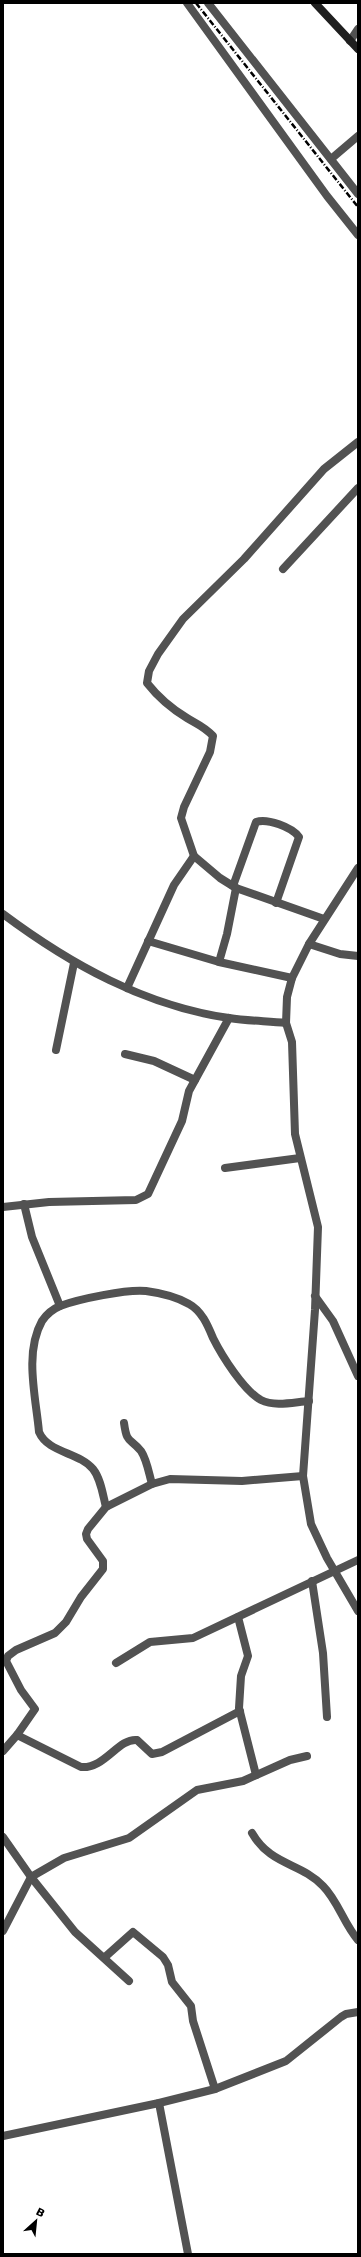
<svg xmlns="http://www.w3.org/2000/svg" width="361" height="2257" font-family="Rubik,sans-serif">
<rect width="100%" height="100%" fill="#fff"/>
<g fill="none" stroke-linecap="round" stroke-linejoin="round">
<!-- street -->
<g stroke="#525252" stroke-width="8">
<polyline points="187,3 327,196 358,235"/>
<polyline points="208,3 358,194"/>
<polyline points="350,41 358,29"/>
<polyline points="331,159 358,136"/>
<polyline points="283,569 358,488"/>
<polyline points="358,868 309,944 292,978 287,997 286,1023 292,1042 295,1134 318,1227 315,1310 303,1476 311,1524 327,1558 358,1611"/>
<path d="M233,886L256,822C267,818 292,827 299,837L276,903"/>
<path d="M3,914C70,964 145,1006 229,1018C248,1021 267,1021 286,1023"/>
<path d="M324,919L236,888L220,878L194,856L181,818L184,807L210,752L213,736C205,727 197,724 187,718C172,709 158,697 147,683L149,671L158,654L183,619L244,559L324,469L358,442"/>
<polyline points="148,941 219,962 292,978"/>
<polyline points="309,944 340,954 358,956"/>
<polyline points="219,962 227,934 236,888"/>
<polyline points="127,988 174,885 194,856"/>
<polyline points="56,1050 74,963"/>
<polyline points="125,1054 154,1061 195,1080"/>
<polyline points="225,1168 300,1158"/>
<polyline points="24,1204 32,1237 60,1306"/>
<polyline points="3,1207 49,1202 136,1200 148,1194 182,1121 189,1091 229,1018"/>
<polyline points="315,1296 333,1321 358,1376"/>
<path d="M124,1423C127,1444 129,1437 141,1451C147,1460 149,1474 152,1484"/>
<path d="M106,1507C103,1496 101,1479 93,1469C79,1452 48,1453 39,1432C36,1398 24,1353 42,1321C46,1315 53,1309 60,1306C79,1299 127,1289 146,1291C161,1293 177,1297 189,1304C202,1311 208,1326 213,1338C222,1356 244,1391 261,1400C275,1407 294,1402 309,1401"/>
<polyline points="312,1581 323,1653 327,1717"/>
<polyline points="238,1617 248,1656 241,1676 239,1708 256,1775"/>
<polyline points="116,1663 150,1642 193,1638 358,1560"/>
<path d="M17,1735L81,1767C105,1769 118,1738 137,1740L152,1754L162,1752L240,1711"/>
<polyline points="3,1751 17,1735 35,1709 21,1690 6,1661 8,1656 16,1650 55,1633 66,1622 81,1597 103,1569 103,1561 87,1539 86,1534 88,1529 106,1507 152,1484 170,1479 242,1481 303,1476"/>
<path d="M252,1833C271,1866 300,1862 323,1886C338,1901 344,1924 358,1940"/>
<polyline points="3,1837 31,1877 75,1932 129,1981"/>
<polyline points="3,1931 31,1877 64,1858 129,1838 197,1790 243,1781 290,1760 307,1756"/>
<polyline points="105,1957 133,1932 163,1957 168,1965 172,1982 191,2006 193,2021 215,2089"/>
<polyline points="159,2103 188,2254"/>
<polyline points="3,2136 159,2103 215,2089 286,2061 341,2017 346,2014 358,2012"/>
</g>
<!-- secondary -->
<polyline stroke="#1f1f1f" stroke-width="8" points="315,3 358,49"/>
<!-- rail -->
<polyline stroke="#000" stroke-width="2.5" stroke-dasharray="6 2 1 2" stroke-linecap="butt" points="196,3 358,207"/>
</g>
<!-- border -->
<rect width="361" height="2257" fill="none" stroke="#000000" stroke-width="8"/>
<!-- north arrow -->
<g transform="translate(36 2221) rotate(27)" stroke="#ffffff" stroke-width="3" paint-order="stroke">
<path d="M0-3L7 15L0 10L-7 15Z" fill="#000000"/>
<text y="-6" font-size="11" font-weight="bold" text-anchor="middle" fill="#000000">B</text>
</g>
</svg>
